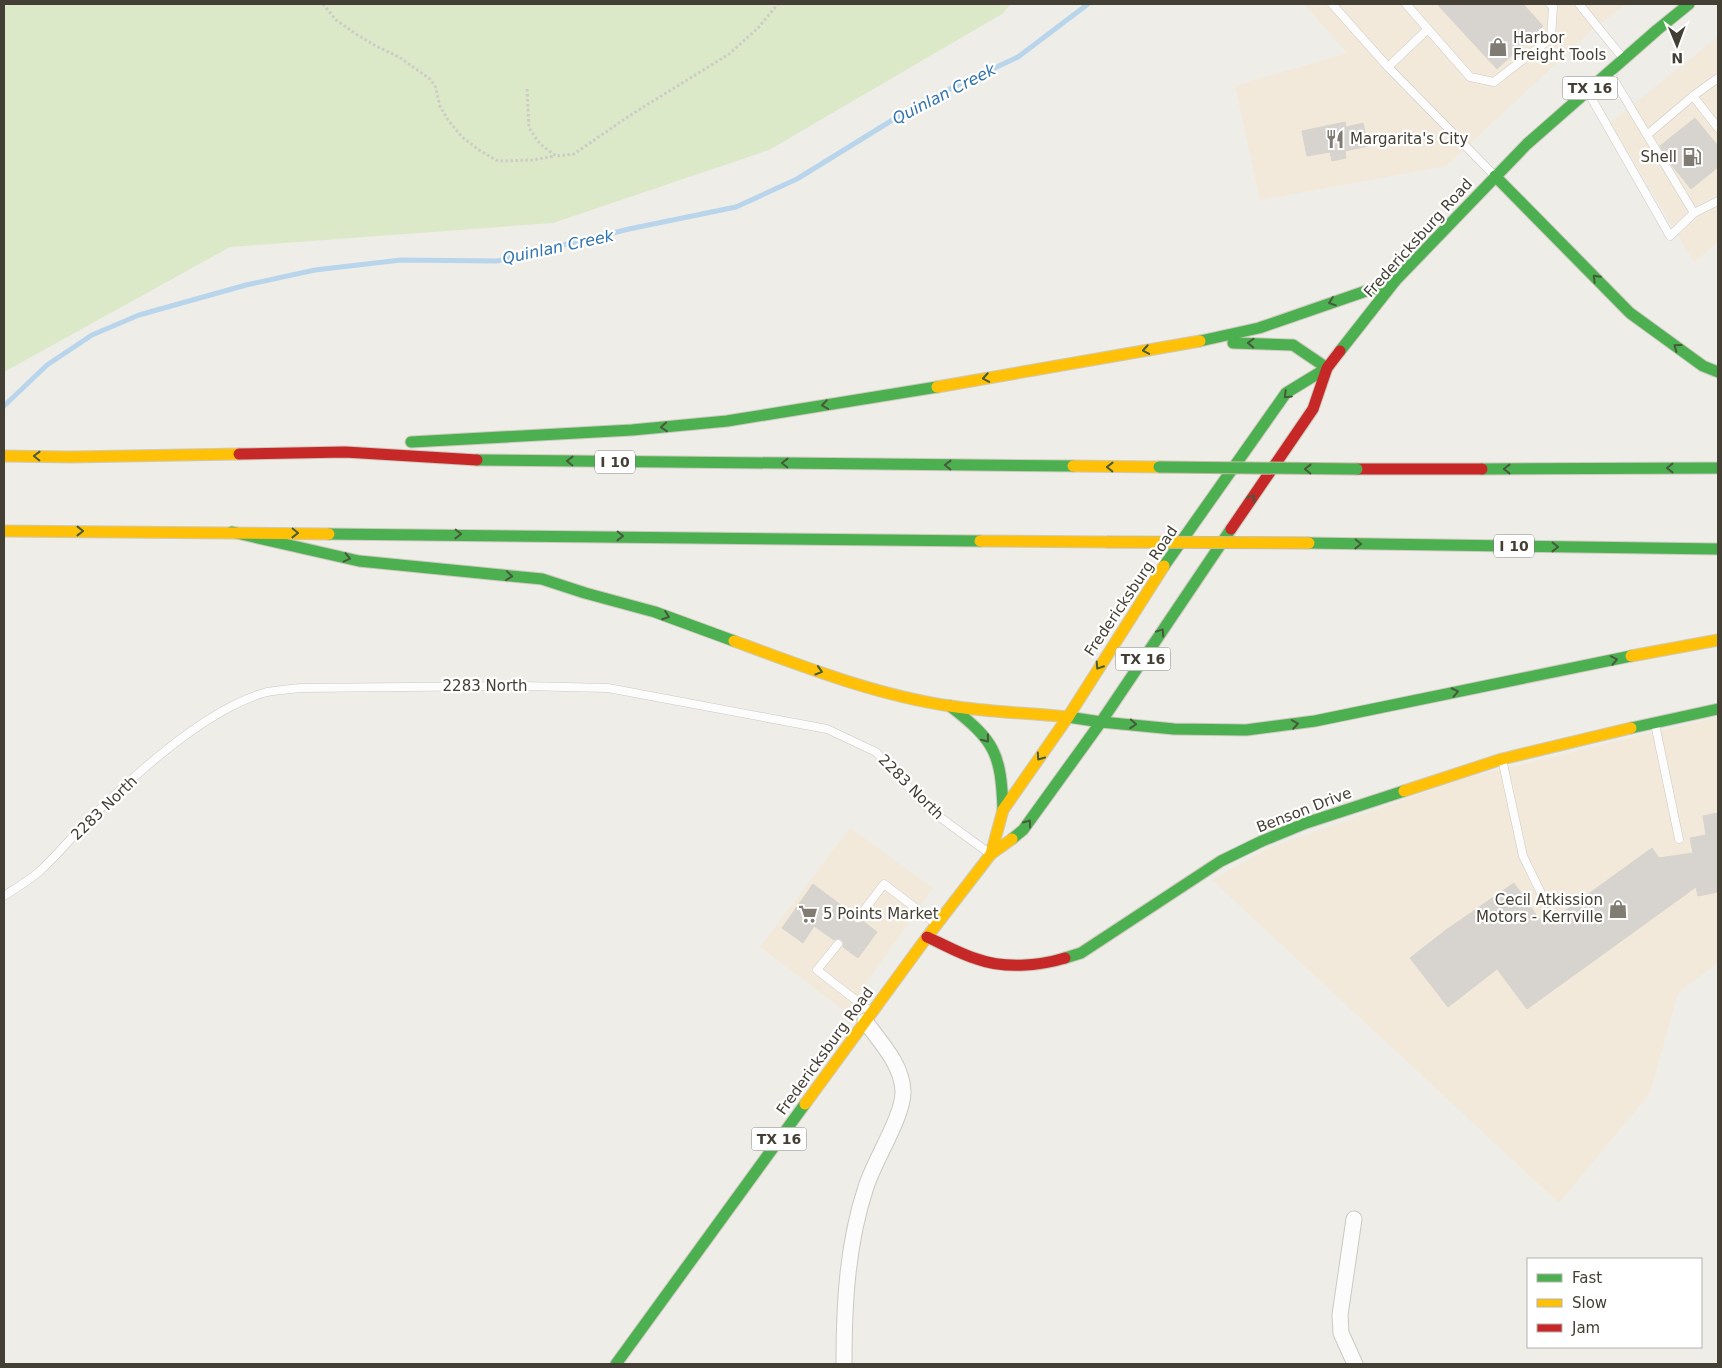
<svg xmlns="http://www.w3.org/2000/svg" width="1722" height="1368" font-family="'DejaVu Sans',sans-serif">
<rect width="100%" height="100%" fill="#efede8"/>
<!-- commercial -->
<g fill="#f2e9da">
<polygon points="1304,4 1626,4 1590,32 1446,166 1260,200 1235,86 1347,53"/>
<polygon points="1718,37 1718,242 1694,262 1610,123"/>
<polygon points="1718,717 1718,963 1678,993 1650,1093 1559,1203 1212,880 1269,848 1462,779"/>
<polygon points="850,828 933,888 846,1012 760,947"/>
</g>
<!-- green -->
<polygon fill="#dbe9c8" points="4,4 1011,4 1002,14 769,150 553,223 230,247 4,372"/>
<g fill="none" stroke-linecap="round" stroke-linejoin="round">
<!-- stream -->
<polyline stroke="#b8d5ec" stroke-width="5" points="4,406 47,365 92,335 139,315 246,285 315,270 401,260 497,261 629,229 736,207 797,179 920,103 1018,57 1088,4"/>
</g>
<!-- building -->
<g fill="#d7d4cf" stroke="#d7d4ce">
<polygon points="1437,4 1523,4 1543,26 1497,69"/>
<polygon points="1695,118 1718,146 1718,167 1691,189 1670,163 1660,146"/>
<polygon points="1345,122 1346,127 1363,123 1368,146 1345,151 1346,158 1332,161 1330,152 1307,156 1302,131"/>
<polygon points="1718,813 1718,892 1698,896 1696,887 1527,1009 1497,969 1448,1007 1410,958 1446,930 1514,883 1544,926 1652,848 1659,858 1693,853 1690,838 1706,835 1703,816"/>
<polygon points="813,884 854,915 853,920 855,923 860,923 863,921 877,932 858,958 843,947 843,942 841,939 836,939 834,940 814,926 803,943 782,928"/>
</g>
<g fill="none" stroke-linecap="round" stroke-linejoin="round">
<!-- lane casing -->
<g stroke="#cbc9c4" stroke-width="9">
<g id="lane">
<polyline points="1332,4 1388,67 1492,173"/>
<polyline points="1406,4 1470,77 1494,82 1551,38 1553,7 1550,4"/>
<polyline points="1579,4 1622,57"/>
<polyline points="1388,67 1428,29"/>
<polyline points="1611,75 1694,213"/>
<polyline points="1589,94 1670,236 1694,213 1718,201"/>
<polyline points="1693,96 1718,128"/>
<polyline points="1647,135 1693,96 1718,78"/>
<polyline points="1655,724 1679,839"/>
<polyline points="1502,759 1523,856 1541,893"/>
<path d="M4,896C16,888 30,880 41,870C54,858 66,844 78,831C124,784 203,709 267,692C278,690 290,689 301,688L523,686L608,688L827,729L876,752L925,805L941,818L989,853"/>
<polyline points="858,918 884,884 935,923"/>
<polyline points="838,944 817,970 870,1011"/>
</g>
</g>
<!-- street casing -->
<g stroke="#cbc9c4" stroke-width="17">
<g id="street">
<polyline points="1354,1219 1340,1315 1341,1333 1355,1364"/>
<path d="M844,1364C844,1305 847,1244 866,1187C874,1161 904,1115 903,1091C902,1064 880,1042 865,1021"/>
</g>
</g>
<!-- fast casing -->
<g stroke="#cecabf" stroke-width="13">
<g id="fast">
<polyline points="1495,176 1630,313 1703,366 1718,372"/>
<polyline points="1200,341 1259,328 1395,281"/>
<polyline points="1233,343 1293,345 1327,368"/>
<polyline points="1340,351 1395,281 1527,144 1657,30 1689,4"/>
<polyline points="411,442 632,430 727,421 937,387"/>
<polyline points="477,460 1073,466"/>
<polyline points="1482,469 1718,468"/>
<polyline points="232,532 359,561 542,579 585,593 655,612 734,641"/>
<polyline points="329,534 980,541"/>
<polyline points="1309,543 1718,549"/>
<polyline points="1164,566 1286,393 1327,368"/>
<path d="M950,706C995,741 1001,753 1003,810"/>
<polyline points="1068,717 1101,722 1174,729 1246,730 1315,721 1631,656"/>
<polyline points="1631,728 1718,709"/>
<polyline points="1012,839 1023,830 1101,722 1231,529"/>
<polyline points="1065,958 1081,953 1221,861 1262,841 1306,823 1404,791"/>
<polyline points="616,1364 805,1104"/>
</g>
</g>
<!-- slow casing -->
<g stroke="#cecabf" stroke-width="13">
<g id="slow">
<polyline points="937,387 1200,341"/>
<polyline points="4,456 71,457 239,454"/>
<polyline points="1073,466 1159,467"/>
<polyline points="4,531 329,534"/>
<polyline points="980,541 1107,542"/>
<path d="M734,641C804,667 876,695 950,706C989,712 1029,713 1068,717"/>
<polyline points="1631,656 1718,640"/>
<polyline points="1404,791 1502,759 1631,728"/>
<polyline points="991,854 1003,810 1068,717 1164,566"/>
<polyline points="805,1104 927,937 991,854 1012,839"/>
</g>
</g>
<!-- jam casing -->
<g stroke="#cecabf" stroke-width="13">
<g id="jam">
<polyline points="239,454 345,452 477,460"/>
<polyline points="1357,469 1482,469"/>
<polyline points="1231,529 1313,409 1327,368 1340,351"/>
<path d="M927,937C943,944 960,954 977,959C1004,969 1039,966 1065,958"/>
</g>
</g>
<!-- path -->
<g stroke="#cdcbc6" stroke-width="3" stroke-dasharray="2.5 2.5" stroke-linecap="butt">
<polyline points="323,4 336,20 356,34 376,46 399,57 430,79 435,86 440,106 448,120 462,137 479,150 498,161 532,160 555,156"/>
<polyline points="527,89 529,128 540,144 556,156 574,154 629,116 729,54 758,28 778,4"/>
</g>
<!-- lane -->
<use href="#lane" stroke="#fdfcfc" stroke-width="8"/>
<!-- street -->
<use href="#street" stroke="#fdfcfc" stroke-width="15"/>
<!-- fast -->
<use href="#fast" stroke="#4caf50" stroke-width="11"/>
<!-- slow -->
<use href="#slow" stroke="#ffc107" stroke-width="11"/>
<!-- jam -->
<use href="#jam" stroke="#c62828" stroke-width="11"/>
<!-- fast-bridge casing -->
<g stroke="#c6bba4" stroke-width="13" stroke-linecap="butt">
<polyline id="fast-bridge" points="1159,467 1357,469"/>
</g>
<!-- slow-bridge casing -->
<g stroke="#c6bba4" stroke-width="13" stroke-linecap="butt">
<polyline id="slow-bridge" points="1107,542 1309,543"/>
</g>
<!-- fast-bridge -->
<use href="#fast-bridge" stroke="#4caf50" stroke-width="11"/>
<!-- slow-bridge -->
<use href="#slow-bridge" stroke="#ffc107" stroke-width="11"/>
</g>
<!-- one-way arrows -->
<defs><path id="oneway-chevron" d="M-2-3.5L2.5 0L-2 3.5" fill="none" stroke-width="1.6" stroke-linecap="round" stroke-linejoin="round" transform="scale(1.25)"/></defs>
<g stroke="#465b3b">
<use href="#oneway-chevron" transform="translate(1596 278) rotate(-135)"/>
<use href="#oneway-chevron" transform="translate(1332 302) rotate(161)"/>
<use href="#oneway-chevron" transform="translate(1251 343) rotate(-178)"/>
<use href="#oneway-chevron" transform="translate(1677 347) rotate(-144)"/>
<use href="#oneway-chevron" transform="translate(1146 350) rotate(170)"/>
<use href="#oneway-chevron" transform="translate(986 378) rotate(170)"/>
<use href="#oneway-chevron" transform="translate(1287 395) rotate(136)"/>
<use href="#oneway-chevron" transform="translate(825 405) rotate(171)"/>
<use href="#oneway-chevron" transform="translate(664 427) rotate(175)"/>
<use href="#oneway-chevron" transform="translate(37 456) rotate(-179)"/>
<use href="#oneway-chevron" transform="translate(570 461) rotate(-179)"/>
<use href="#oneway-chevron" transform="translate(785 463) rotate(-179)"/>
<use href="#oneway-chevron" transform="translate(948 465) rotate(-179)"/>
<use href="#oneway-chevron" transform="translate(1110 467) rotate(-179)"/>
<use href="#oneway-chevron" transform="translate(1670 468) rotate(180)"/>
<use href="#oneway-chevron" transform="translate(1308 469) rotate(-179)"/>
<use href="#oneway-chevron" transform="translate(1507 469) rotate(180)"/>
<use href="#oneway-chevron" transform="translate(1252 498) rotate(-56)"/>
<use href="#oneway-chevron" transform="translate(80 531)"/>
<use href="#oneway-chevron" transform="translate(295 533) rotate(1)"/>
<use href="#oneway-chevron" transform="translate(458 534) rotate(1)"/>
<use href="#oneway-chevron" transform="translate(620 536) rotate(1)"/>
<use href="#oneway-chevron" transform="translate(1358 544) rotate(1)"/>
<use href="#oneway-chevron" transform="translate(1555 547) rotate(1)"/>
<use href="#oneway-chevron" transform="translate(347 558) rotate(13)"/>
<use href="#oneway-chevron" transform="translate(509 576) rotate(6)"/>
<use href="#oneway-chevron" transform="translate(666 616) rotate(20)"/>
<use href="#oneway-chevron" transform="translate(1161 632) rotate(-56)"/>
<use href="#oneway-chevron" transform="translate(1614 660) rotate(-11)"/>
<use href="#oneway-chevron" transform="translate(1099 666) rotate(123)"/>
<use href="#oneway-chevron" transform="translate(819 671) rotate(17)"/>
<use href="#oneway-chevron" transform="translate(1455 692) rotate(-12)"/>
<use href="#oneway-chevron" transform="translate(1133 724) rotate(4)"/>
<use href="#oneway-chevron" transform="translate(1295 724) rotate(-9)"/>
<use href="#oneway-chevron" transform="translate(986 739) rotate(52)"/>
<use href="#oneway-chevron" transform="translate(1040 757) rotate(125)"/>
<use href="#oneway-chevron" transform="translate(1028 823) rotate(-54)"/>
</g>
<!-- icons -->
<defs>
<g id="shop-bare" transform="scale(1.5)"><path d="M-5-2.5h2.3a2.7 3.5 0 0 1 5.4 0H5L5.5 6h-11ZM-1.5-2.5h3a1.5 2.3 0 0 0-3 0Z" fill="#807c73" stroke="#fff" stroke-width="2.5" paint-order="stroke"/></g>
<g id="restaurant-bare" transform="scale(1.5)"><path d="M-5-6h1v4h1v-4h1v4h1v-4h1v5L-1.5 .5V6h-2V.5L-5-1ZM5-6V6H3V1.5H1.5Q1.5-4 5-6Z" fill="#807c73" stroke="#fff" stroke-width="2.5" paint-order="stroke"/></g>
<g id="fuel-bare" transform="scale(1.5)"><path d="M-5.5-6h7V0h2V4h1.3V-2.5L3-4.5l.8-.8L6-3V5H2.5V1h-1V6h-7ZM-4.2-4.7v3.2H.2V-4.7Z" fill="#807c73" stroke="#fff" stroke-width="2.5" paint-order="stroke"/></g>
<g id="supermarket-bare" transform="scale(1.5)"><path d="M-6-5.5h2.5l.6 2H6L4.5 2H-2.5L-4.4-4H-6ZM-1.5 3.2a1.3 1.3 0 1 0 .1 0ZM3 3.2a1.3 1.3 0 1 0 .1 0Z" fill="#807c73" stroke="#fff" stroke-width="2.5" paint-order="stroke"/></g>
</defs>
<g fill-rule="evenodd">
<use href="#shop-bare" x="1498" y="47"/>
<use href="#restaurant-bare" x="1335" y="139"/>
<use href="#fuel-bare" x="1692" y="157"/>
<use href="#shop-bare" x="1618" y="909"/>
<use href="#supermarket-bare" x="808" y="914"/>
</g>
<g text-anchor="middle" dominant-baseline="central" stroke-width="4.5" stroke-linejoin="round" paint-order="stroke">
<!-- shield labels -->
<g fill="#fff" stroke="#7c7971" stroke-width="1">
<rect x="1562.5" y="76.5" width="55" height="23" rx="4"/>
<rect x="595" y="450.5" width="40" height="23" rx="4"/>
<rect x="1494" y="534.5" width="40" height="23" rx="4"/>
<rect x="1115.5" y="647.5" width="55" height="23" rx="4"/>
<rect x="751.5" y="1127.5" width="55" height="23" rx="4"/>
</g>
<g font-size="14" font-weight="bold" fill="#443f34">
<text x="1590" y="88">TX 16</text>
<text x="615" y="462">I 10</text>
<text x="1514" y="546">I 10</text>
<text x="1143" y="659">TX 16</text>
<text x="779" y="1139">TX 16</text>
</g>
<!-- poi labels -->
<g font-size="15" fill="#443f34" stroke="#fff" text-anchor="start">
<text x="1513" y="38">Harbor<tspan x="1513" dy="17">Freight Tools</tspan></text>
<text x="1350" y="139">Margarita's City</text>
<text x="1677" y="157" text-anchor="end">Shell</text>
<text x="1603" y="900" text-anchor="end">Cecil Atkission<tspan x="1603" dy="17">Motors - Kerrville</tspan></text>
<text x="823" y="914">5 Points Market</text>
</g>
<!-- street labels -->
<g font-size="15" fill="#443f34" stroke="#fff">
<text transform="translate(1418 238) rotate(-48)">Fredericksburg Road</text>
<text transform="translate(1131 591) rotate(-56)">Fredericksburg Road</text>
<text x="485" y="686">2283 North</text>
<text transform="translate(911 787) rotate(45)">2283 North</text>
<text transform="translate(104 808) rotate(-44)">2283 North</text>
<text transform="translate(1304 810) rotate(-21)">Benson Drive</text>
<text transform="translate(825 1051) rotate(-54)">Fredericksburg Road</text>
</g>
<!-- water labels -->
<g font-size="16" font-style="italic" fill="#3073ad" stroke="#fff">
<text transform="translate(944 94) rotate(-27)">Quinlan Creek</text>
<text transform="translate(558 247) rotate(-12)">Quinlan Creek</text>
</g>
</g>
<!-- border -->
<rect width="1722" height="1368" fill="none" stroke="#443f34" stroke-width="10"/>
<!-- legend -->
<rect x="1527" y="1258" width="175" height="90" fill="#ffffff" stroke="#b4b2ae"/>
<rect x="1537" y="1274" width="25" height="8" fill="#4caf50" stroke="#b4b2ae"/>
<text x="1572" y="1283" font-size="15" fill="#443f34">Fast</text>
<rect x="1537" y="1299" width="25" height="8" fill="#ffc107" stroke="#b4b2ae"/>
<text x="1572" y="1308" font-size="15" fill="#443f34">Slow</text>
<rect x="1537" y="1324" width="25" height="8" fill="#c62828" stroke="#b4b2ae"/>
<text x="1572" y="1333" font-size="15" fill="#443f34">Jam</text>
<!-- north arrow -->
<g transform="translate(1677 45) rotate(179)" stroke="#ffffff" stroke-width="4" paint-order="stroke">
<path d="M0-4L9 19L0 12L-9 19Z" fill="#443f34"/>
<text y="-8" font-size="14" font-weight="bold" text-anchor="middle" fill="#443f34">N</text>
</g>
</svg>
